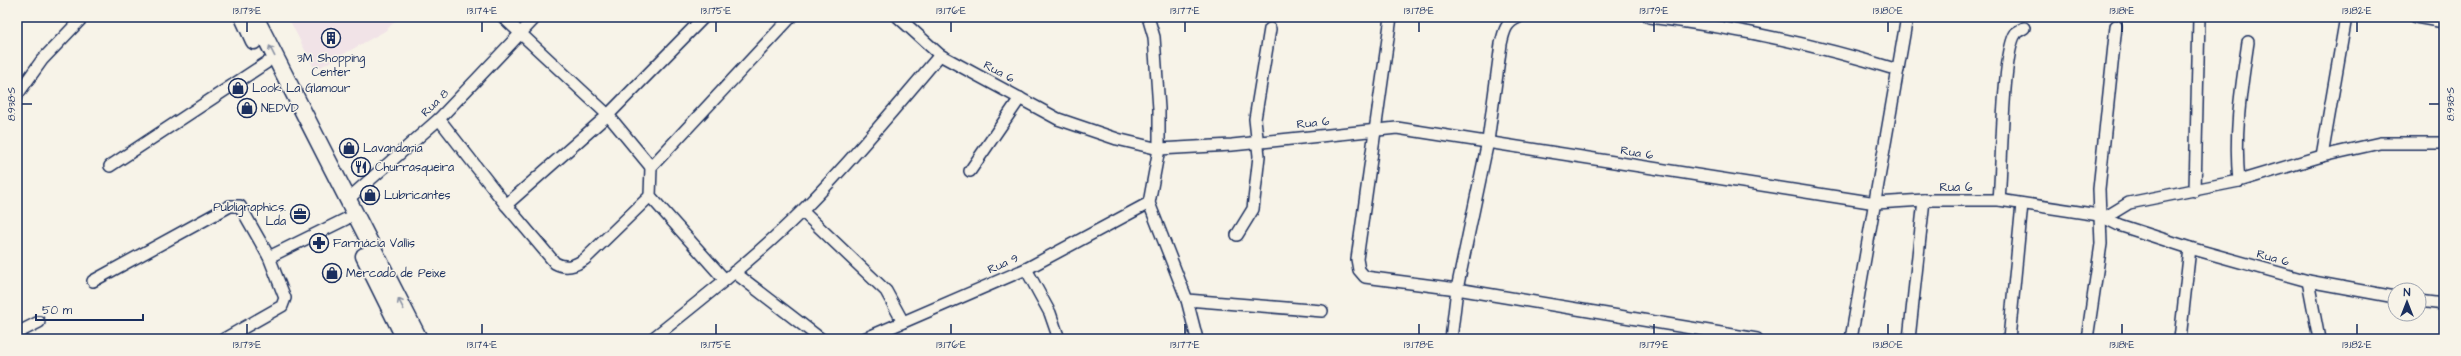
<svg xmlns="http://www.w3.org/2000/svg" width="2461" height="356" font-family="'Architects Daughter',sans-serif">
<rect width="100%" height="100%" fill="#f7f3e8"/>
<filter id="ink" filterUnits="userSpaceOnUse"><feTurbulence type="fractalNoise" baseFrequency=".025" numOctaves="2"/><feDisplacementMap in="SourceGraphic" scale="8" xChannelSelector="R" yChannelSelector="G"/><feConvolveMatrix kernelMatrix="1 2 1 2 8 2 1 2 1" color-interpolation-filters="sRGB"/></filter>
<g filter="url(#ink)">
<!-- built -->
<polygon fill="#f1e3e7" points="288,17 400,17 385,31 315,70"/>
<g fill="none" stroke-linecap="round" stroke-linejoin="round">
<!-- street casing -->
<g stroke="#1b2f5e" stroke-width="14">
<g id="street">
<polyline points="503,17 608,115 651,167"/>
<polyline points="898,17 940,55 1058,119 1117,139 1159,149 1232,145 1397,128 1876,203 1924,200 1999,200 2099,215 2119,225 2190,248 2308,281 2395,297"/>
<polyline points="1148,17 1154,37 1159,109 1159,149 1149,203 1187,300 1197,339"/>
<polyline points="1391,17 1357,259 1359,270 1365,277 1457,289 1757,339"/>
<path d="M1649,17C1734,27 1817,45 1898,70"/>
<polyline points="2416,17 2444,22"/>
<polyline points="17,95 42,60 83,17"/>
<path d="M439,119L506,205L555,263C566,269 575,266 585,259L650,196"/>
<polyline points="2322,156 2346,17"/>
<polyline points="110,166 266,63"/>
<polyline points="970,171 1020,98"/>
<path d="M2239,181C2234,132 2241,90 2248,42"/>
<polyline points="2195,191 2199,17"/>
<polyline points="347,200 439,119 536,17"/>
<path d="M1999,200C2002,170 2002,51 2016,33C2018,31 2021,30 2024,28"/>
<polyline points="506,205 608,115 704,17"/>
<polyline points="802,211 886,291 903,322"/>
<polyline points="2106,217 2129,203 2239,181 2322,156 2380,143 2444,143"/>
<polyline points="1237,235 1253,209 1259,156 1255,119 1270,29"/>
<polyline points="269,257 346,219"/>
<polyline points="1026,269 1050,313 1059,339"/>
<polyline points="734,272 821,339"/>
<polyline points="725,280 650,196 651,167 791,17"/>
<polyline points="93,281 230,206 240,206 269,257 285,298 282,306 224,339"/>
<polyline points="2308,281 2319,339"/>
<polyline points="1187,300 1322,311"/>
<polyline points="2419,301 2444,304"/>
<polyline points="17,333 39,322"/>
<path d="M652,339C703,298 756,257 803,210C851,161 895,108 940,55"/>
<polyline points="864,339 1026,269 1149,203"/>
<path d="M1451,339L1457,289L1488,141L1501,44C1504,31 1506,22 1519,17"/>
<polyline points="1851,339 1907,17"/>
<polyline points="1909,339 1924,200"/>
<polyline points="2009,339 2022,204"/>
<polyline points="2087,339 2101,244 2099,189 2116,26"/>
<polyline points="2180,339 2190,248"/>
</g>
</g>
<!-- secondary casing -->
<g stroke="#1b2f5e" stroke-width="19">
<g id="secondary">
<polyline points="243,17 254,41"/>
<polyline points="255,17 419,339"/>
<polyline points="364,256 405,339"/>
</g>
</g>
<!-- street -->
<use href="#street" stroke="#f7f3e8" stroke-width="11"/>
<!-- secondary -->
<use href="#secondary" stroke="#f7f3e8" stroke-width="16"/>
</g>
<!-- one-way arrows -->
<defs><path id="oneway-shaft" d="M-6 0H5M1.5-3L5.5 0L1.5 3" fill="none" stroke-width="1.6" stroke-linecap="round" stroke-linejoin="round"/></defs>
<g stroke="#8991a3">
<use href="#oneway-shaft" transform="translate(272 51) rotate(-117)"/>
<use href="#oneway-shaft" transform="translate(401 304) rotate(-117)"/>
</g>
</g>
<!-- ticks -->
<path fill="none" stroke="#1b2f5e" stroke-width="1.5" d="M247,22V32M482,22V32M716,22V32M951,22V32M1185,22V32M1419,22V32M1654,22V32M1888,22V32M2122,22V32M2357,22V32M22,104H32M2429,104H2439M247,324V334M482,324V334M716,324V334M951,324V334M1185,324V334M1419,324V334M1654,324V334M1888,324V334M2122,324V334M2357,324V334"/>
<!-- icons -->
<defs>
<g id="building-ring" transform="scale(1)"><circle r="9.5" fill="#f7f3e8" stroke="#1b2f5e" stroke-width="1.5"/><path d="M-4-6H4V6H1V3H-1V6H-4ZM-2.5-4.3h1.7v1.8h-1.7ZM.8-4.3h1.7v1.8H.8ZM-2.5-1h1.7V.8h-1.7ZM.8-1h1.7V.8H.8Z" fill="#1b2f5e"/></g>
<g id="shop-ring" transform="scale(1)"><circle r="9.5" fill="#f7f3e8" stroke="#1b2f5e" stroke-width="1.5"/><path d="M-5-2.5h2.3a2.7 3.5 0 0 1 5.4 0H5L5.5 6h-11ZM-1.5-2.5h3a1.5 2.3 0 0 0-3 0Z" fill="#1b2f5e"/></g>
<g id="restaurant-ring" transform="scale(1)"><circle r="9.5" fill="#f7f3e8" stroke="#1b2f5e" stroke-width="1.5"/><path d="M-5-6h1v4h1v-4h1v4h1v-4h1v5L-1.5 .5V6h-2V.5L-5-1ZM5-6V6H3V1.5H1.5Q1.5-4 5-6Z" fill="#1b2f5e"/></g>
<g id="office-ring" transform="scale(1)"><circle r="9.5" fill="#f7f3e8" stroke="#1b2f5e" stroke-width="1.5"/><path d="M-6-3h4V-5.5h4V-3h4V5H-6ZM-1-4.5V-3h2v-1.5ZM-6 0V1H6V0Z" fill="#1b2f5e"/></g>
<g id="pharmacy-ring" transform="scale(1)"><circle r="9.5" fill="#f7f3e8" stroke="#1b2f5e" stroke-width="1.5"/><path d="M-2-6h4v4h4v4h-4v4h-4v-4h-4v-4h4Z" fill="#1b2f5e"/></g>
</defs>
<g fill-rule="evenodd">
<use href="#building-ring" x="331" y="38"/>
<use href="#shop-ring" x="238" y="88"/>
<use href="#shop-ring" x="247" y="108"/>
<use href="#shop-ring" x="349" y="148"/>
<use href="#restaurant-ring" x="361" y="167"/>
<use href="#shop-ring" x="370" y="195"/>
<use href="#office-ring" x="300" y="214"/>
<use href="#pharmacy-ring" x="319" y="243"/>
<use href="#shop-ring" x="332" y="273"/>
</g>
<g text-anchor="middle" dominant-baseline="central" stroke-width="3" stroke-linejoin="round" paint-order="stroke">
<!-- poi labels -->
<g font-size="12" fill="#1b2f5e" stroke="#f7f3e8" text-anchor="start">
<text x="331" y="58" text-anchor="middle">3M Shopping<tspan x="331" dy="14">Center</tspan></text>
<text x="252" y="88">Look La Glamour</text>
<text x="261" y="108">NEDVD</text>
<text x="363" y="148">Lavandaria</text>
<text x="375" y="167">Churrasqueira</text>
<text x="384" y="195">Lubricantes</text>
<text x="286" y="207" text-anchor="end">Publigraphics.<tspan x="286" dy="14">Lda</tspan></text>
<text x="333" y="243">Farmácia Vallis</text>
<text x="346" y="273">Mercado de Peixe</text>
</g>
<!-- street labels -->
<g font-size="12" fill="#1b2f5e" stroke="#f7f3e8">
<text transform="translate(999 72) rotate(28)">Rua 6</text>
<text transform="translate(435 103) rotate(-45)">Rua 8</text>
<text transform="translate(1313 123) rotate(-6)">Rua 6</text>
<text transform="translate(1637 153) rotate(9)">Rua 6</text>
<text x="1956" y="187">Rua 6</text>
<text transform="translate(2273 258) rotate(15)">Rua 6</text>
<text transform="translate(1003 264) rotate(-24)">Rua 9</text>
</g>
</g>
<!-- margin -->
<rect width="2461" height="356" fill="none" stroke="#f7f3e8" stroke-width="44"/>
<!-- north arrow -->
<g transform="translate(2407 302)"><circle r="19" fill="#f7f3e8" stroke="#9fa5b1"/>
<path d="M0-3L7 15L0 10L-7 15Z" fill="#1b2f5e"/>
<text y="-6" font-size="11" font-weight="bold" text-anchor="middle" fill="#1b2f5e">N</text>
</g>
<!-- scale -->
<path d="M36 314v6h107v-6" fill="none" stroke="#1b2f5e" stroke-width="2"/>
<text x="42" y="314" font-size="12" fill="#1b2f5e" stroke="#f7f3e8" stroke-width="3" paint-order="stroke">50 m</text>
<rect x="22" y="22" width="2417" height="312" fill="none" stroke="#1b2f5e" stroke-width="1.5"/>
<g font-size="10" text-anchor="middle" fill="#1b2f5e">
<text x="247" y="14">13.173°E</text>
<text x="482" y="14">13.174°E</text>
<text x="716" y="14">13.175°E</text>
<text x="951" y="14">13.176°E</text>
<text x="1185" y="14">13.177°E</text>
<text x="1419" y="14">13.178°E</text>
<text x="1654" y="14">13.179°E</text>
<text x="1888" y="14">13.180°E</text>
<text x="2122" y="14">13.181°E</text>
<text x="2357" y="14">13.182°E</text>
<text transform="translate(11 104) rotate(-90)" y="4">8.938°S</text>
<text transform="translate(2450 104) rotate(-90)" y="4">8.938°S</text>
<text x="247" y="348">13.173°E</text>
<text x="482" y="348">13.174°E</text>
<text x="716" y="348">13.175°E</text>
<text x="951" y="348">13.176°E</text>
<text x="1185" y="348">13.177°E</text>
<text x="1419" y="348">13.178°E</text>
<text x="1654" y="348">13.179°E</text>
<text x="1888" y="348">13.180°E</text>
<text x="2122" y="348">13.181°E</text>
<text x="2357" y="348">13.182°E</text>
</g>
</svg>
